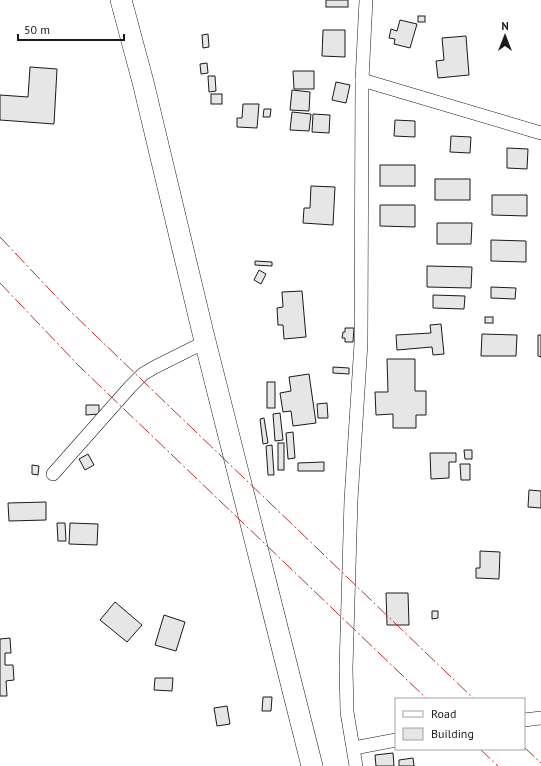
<svg xmlns="http://www.w3.org/2000/svg" width="541" height="766" font-family="'PT Sans',sans-serif">
<rect width="100%" height="100%" fill="#fff"/>
<!-- building -->
<g fill="#e6e6e6" stroke="#1a1a1a">
<rect x="326" y="0" width="22" height="7"/>
<rect x="418" y="16" width="7" height="6"/>
<polygon points="400,20 417,24 410,48 394,44 395,39 389,38 391,29 397,31"/>
<polygon points="323,30 345,30 345,57 322,56"/>
<polygon points="208,34 209,47 203,48 202,35"/>
<polygon points="466,36 469,75 438,78 436,61 444,60 442,38"/>
<polygon points="207,63 208,73 201,74 200,64"/>
<polygon points="30,67 57,69 54,124 0,120 0,95 28,97"/>
<polygon points="293,71 314,71 314,89 294,89"/>
<polygon points="208,76 215,76 216,91 209,92"/>
<polygon points="336,82 350,85 346,103 332,100"/>
<polygon points="292,90 310,92 309,111 290,110"/>
<rect x="211" y="94" width="11" height="10"/>
<polygon points="243,104 259,104 257,128 237,127 237,118 242,118"/>
<polygon points="264,109 271,109 270,117 263,117"/>
<polygon points="292,112 311,114 309,131 290,130"/>
<polygon points="313,114 330,115 329,133 312,132"/>
<polygon points="395,120 415,121 415,137 394,136"/>
<polygon points="451,136 471,137 470,153 450,152"/>
<polygon points="507,148 528,149 527,169 507,168"/>
<rect x="380" y="165" width="35" height="21"/>
<rect x="435" y="179" width="35" height="21"/>
<polygon points="311,186 335,187 333,225 303,223 304,208 310,208"/>
<polygon points="492,195 527,195 527,216 492,215"/>
<polygon points="380,205 415,205 415,227 380,226"/>
<polygon points="437,223 472,223 471,244 437,244"/>
<polygon points="491,240 526,241 526,262 491,261"/>
<polygon points="255,261 272,262 272,266 255,265"/>
<polygon points="427,266 472,267 471,288 427,287"/>
<polygon points="259,270 266,274 261,284 254,280"/>
<polygon points="491,287 516,288 515,299 491,298"/>
<polygon points="302,291 306,337 284,339 283,325 278,325 277,308 283,307 282,292"/>
<polygon points="433,295 465,296 464,309 433,308"/>
<rect x="485" y="317" width="8" height="6"/>
<polygon points="441,324 444,354 433,355 432,347 397,350 396,335 431,333 430,325"/>
<polygon points="345,328 354,328 353,342 345,342 345,338 342,338 343,332 345,332"/>
<polygon points="482,334 517,335 516,356 481,356"/>
<polygon points="538,335 541,335 541,357 538,356"/>
<polygon points="387,359 415,359 415,391 426,391 426,415 416,415 416,428 393,428 393,414 376,415 375,392 388,392"/>
<polygon points="333,367 349,368 349,374 333,373"/>
<polygon points="309,374 316,423 293,426 291,411 283,412 280,393 291,391 289,377"/>
<rect x="267" y="382" width="8" height="26"/>
<polygon points="327,403 328,418 318,418 317,404"/>
<polygon points="86,405 99,405 99,414 86,415"/>
<polygon points="280,413 283,440 275,441 273,414"/>
<polygon points="264,418 268,443 263,444 260,419"/>
<polygon points="293,432 295,458 288,459 286,433"/>
<rect x="278" y="443" width="6" height="27"/>
<polygon points="272,445 274,475 268,475 266,446"/>
<polygon points="464,450 472,450 472,459 465,459"/>
<polygon points="430,453 456,453 456,462 449,462 449,478 431,479"/>
<polygon points="88,454 94,465 85,470 79,459"/>
<polygon points="324,462 324,471 298,471 298,463"/>
<polygon points="460,464 470,464 470,480 461,480"/>
<polygon points="32,465 39,466 38,475 32,474"/>
<polygon points="529,490 541,491 541,508 528,507"/>
<polygon points="46,502 46,520 9,521 8,503"/>
<polygon points="57,523 65,523 66,541 58,541"/>
<polygon points="70,523 98,524 97,545 69,544"/>
<polygon points="480,551 500,552 499,579 476,578 476,568 480,568"/>
<polygon points="386,593 408,593 409,625 387,625"/>
<polygon points="115,602 142,625 127,642 100,620"/>
<polygon points="432,611 438,611 438,618 432,619"/>
<polygon points="164,615 185,622 176,651 155,645"/>
<polygon points="10,638 11,653 5,653 5,665 13,665 14,680 6,681 7,696 0,696 0,639"/>
<polygon points="155,678 173,678 172,691 154,690"/>
<polygon points="263,697 272,697 271,711 262,711"/>
<polygon points="227,706 230,724 217,726 214,708"/>
<polygon points="393,753 394,766 376,766 375,755"/>
<polygon points="413,758 414,766 399,766 399,760"/>
</g>
<g fill="none" stroke-linecap="round" stroke-linejoin="round">
<!-- minor casing -->
<g stroke="#1a1a1a" stroke-width="14">
<g id="minor">
<polyline points="362,80 541,133"/>
<polyline points="53,474 130,387 143,374 155,367 205,342"/>
<polyline points="524,720 541,718"/>
<polyline points="354,748 396,740"/>
<polyline points="356,766 347,712 346,668 351,500 361,343 362,80 366,0"/>
</g>
</g>
<!-- trunk casing -->
<g stroke="#1a1a1a" stroke-width="22">
<polyline id="trunk" points="121,0 143,82 203,333 312,766"/>
</g>
<!-- minor -->
<use href="#minor" stroke="#fff" stroke-width="13"/>
<!-- trunk -->
<use href="#trunk" stroke="#fff" stroke-width="21"/>
<!-- power -->
<g stroke="#c62828" stroke-width="1" stroke-dasharray="14 3 2 3" stroke-linecap="butt">
<polyline points="0,237 68,309 474,699"/>
<polyline points="0,283 79,366 427,699"/>
<polyline points="524,747 541,763"/>
<polyline points="480,749 498,766"/>
</g>
</g>
<!-- legend -->
<rect x="395" y="698" width="130" height="52" fill="#ffffff" stroke="#a3a3a3"/>
<rect x="403" y="711" width="20" height="6" fill="#ffffff" stroke="#a3a3a3"/>
<text x="431" y="718" font-size="12" fill="#1a1a1a">Road</text>
<rect x="403" y="728" width="20" height="12" fill="#e6e6e6" stroke="#a3a3a3"/>
<text x="431" y="738" font-size="12" fill="#1a1a1a">Building</text>
<!-- north arrow -->
<g transform="translate(505 36)" stroke="#ffffff" stroke-width="3" paint-order="stroke">
<path d="M0-3L7 15L0 10L-7 15Z" fill="#1a1a1a"/>
<text y="-6" font-size="11" font-weight="bold" text-anchor="middle" fill="#1a1a1a">N</text>
</g>
<!-- scale -->
<path d="M18 34v6h106v-6" fill="none" stroke="#1a1a1a" stroke-width="2"/>
<text x="24" y="34" font-size="12" fill="#1a1a1a" stroke="#ffffff" stroke-width="3" paint-order="stroke">50 m</text>
</svg>
